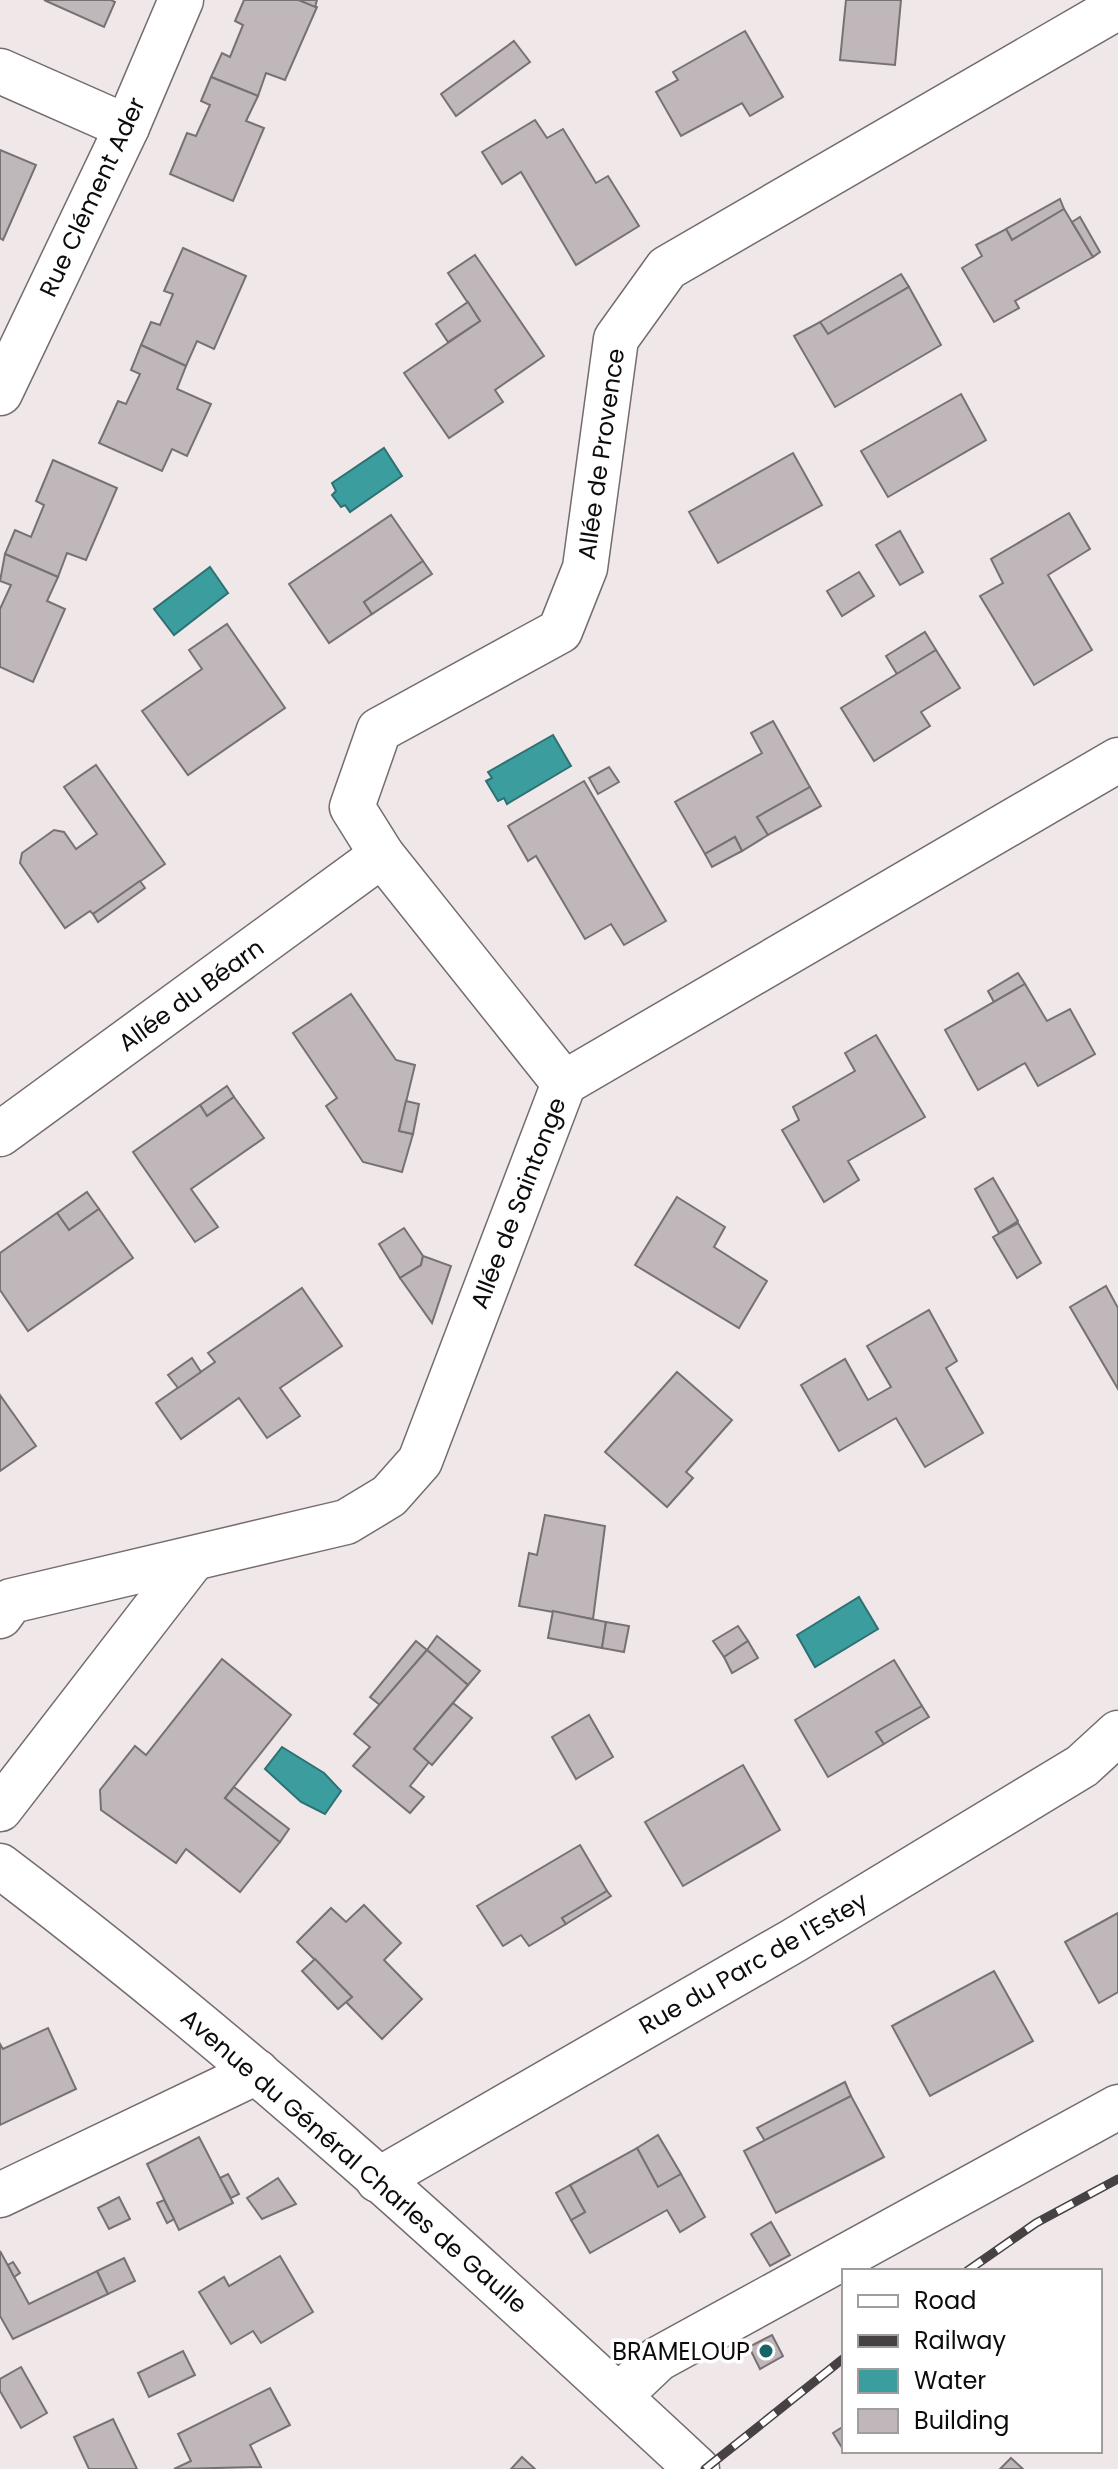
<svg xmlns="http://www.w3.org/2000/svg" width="1118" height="2469" font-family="Poppins,sans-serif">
<rect width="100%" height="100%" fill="#f0e7e9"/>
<!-- water -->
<g fill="#3c9d9f" stroke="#2e7173" stroke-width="2">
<polygon points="384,448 402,476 350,512 345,505 341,507 332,495 336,491 332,483"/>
<polygon points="210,567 228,593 174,635 154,609"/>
<polygon points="553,735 571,766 507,804 504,798 498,801 486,781 492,778 488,772"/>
<polygon points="859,1597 878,1629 815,1667 797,1635"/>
<polygon points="282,1747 324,1773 341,1791 325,1814 301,1802 265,1769"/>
</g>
<!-- building -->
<g fill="#bfb7ba" stroke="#787173" stroke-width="2">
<polygon points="44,0 111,0 115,2 104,27"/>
<polygon points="244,0 299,0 317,7 285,80 266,73 258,96 211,77 222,53 230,57 243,25 235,21"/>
<polygon points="299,0 317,0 315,7"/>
<polygon points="846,0 901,0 895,65 840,60"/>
<polygon points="745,31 783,97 750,116 742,103 681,136 656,92 678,80 673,72"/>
<polygon points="514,41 530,62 456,116 441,94"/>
<polygon points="211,77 258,96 246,121 264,128 233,201 170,174 187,133 196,136 210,105 201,101"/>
<polygon points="535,120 547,138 563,129 596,183 608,176 639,226 576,265 521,172 502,184 482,152"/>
<polygon points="0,150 36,165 3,240 0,238"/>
<polygon points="1060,199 1064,209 1012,240 1006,229"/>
<polygon points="1064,209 1093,257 1015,301 1019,308 994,322 962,268 982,256 976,245 1006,229 1012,240"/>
<polygon points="1080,217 1100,252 1093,257 1072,222"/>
<polygon points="183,248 246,276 214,349 197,341 186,366 141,345 151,322 160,325 173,294 164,291"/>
<polygon points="475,255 544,356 495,390 503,402 449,438 404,373 480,321 448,273"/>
<polygon points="901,274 909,287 828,334 820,322"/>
<polygon points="909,287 941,345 835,407 794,336 820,322 828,334"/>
<polygon points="468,302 480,321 448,342 436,324"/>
<polygon points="141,345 186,366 177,389 211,404 187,456 172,449 162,471 99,443 118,401 126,404 140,374 131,370"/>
<polygon points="961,394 986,440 888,497 861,451"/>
<polygon points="793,453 822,505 718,563 689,512"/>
<polygon points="53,460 117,488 86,560 67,553 58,577 5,554 15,530 31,537 44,505 36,501"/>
<polygon points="1069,513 1090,549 1048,575 1092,650 1034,685 980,596 1003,583 991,559"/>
<polygon points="391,515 423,561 364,602 372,614 329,643 289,584"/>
<polygon points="900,531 923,572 900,585 876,545"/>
<polygon points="5,554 58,577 47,601 65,609 33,682 0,667 0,609 11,585 0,581"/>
<polygon points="423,561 432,574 372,614 364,602"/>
<polygon points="859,572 874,596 842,616 827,591"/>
<polygon points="227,624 285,708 188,775 142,711 202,669 189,650"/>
<polygon points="925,632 936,650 897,674 886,656"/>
<polygon points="936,650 960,688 921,712 930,726 874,761 841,708"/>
<polygon points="773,721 810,787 757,817 768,835 742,851 735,837 705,854 675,802 762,753 751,733"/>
<polygon points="96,765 165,864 93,914 90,911 65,928 20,863 22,853 54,830 64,832 76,849 97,834 64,787"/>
<polygon points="609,767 619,782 598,794 589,778"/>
<polygon points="584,781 666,921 624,945 611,924 585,939 536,856 528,861 508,826"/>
<polygon points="810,787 821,806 768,835 757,817"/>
<polygon points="735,837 742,851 712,867 705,854"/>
<polygon points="140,881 145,888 98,922 93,914"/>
<polygon points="1018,973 1025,984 994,1002 988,991"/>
<polygon points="1025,984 1047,1021 1070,1009 1095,1054 1038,1086 1025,1063 978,1090 945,1030"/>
<polygon points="351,994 396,1060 415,1065 399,1131 413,1134 402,1172 363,1162 326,1106 337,1098 293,1033"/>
<polygon points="876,1035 925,1117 848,1161 859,1180 824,1202 782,1130 799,1120 793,1107 855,1071 845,1053"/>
<polygon points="227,1086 234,1097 207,1116 200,1105"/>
<polygon points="234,1097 264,1138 191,1189 218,1227 195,1242 133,1152 200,1105 207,1116"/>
<polygon points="406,1101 419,1104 413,1134 399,1131"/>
<polygon points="993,1178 1018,1221 999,1233 975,1189"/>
<polygon points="87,1192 99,1209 69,1230 57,1213"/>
<polygon points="677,1197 725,1227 714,1247 767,1281 739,1328 635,1265"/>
<polygon points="99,1209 133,1258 28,1331 0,1290 0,1253 57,1213 69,1230"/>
<polygon points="1018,1223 1041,1263 1017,1278 993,1237"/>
<polygon points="404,1228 423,1256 421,1265 400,1278 379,1244"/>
<polygon points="423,1256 451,1266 432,1323 400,1278 421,1265"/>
<polygon points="1106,1286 1118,1308 1118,1389 1070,1307"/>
<polygon points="302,1288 342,1346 280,1388 300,1416 267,1438 239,1398 181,1439 156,1403 215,1362 208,1353"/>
<polygon points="929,1310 957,1361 946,1368 983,1433 925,1467 896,1418 839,1451 801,1385 845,1359 868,1400 891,1387 867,1346"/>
<polygon points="192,1358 201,1372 178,1388 168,1375"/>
<polygon points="677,1372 732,1420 686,1472 693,1478 667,1507 605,1452"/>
<polygon points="0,1395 36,1446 0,1471"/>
<polygon points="545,1515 605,1526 593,1619 519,1606 529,1553 537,1555"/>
<polygon points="553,1611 606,1622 602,1648 548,1638"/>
<polygon points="606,1622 629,1626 624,1652 602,1648"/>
<polygon points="738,1626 748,1641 724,1657 713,1641"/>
<polygon points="437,1636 480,1671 468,1685 427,1650"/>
<polygon points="416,1641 427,1650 380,1705 370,1697"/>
<polygon points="748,1641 758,1658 732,1673 724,1657"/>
<polygon points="427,1650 468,1685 414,1749 429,1762 410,1786 424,1797 410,1813 353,1766 370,1747 354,1734"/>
<polygon points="222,1659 291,1715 225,1798 280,1842 240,1892 186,1849 176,1863 101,1810 100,1790 135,1746 146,1755"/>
<polygon points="894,1660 922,1706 876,1732 884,1744 828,1777 795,1720"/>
<polygon points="453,1703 472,1718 432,1765 414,1749"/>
<polygon points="922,1706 929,1717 884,1744 876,1732"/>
<polygon points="589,1715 613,1757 576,1779 552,1737"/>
<polygon points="743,1765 780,1830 683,1886 645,1822"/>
<polygon points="234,1787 289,1829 280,1842 225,1798"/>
<polygon points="580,1845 607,1891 562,1918 566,1924 529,1946 521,1935 503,1946 477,1906"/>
<polygon points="607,1891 611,1896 566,1924 562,1918"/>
<polygon points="364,1905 401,1943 384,1960 422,1999 382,2039 346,2002 352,1997 297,1942 331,1908 346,1922"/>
<polygon points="1118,1913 1118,1992 1099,2003 1065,1942"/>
<polygon points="315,1959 352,1997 338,2009 302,1971"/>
<polygon points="994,1971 1033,2041 930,2096 892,2026"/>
<polygon points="48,2028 76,2089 0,2125 0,2044 3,2049"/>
<polygon points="845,2082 851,2096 765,2141 757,2128"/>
<polygon points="851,2096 884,2157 776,2213 744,2151"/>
<polygon points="658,2135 681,2174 658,2187 637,2148"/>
<polygon points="199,2137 233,2203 179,2230 147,2164"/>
<polygon points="637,2148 658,2187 681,2174 705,2217 680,2232 667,2210 590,2253 571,2220 585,2212 570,2185"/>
<polygon points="228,2174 239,2194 231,2198 220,2178"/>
<polygon points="278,2178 296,2204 262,2219 247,2198"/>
<polygon points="570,2185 585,2212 571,2220 556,2193"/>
<polygon points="119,2197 130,2219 109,2229 98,2208"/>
<polygon points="164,2200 174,2219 167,2223 157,2203"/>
<polygon points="771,2222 790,2255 770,2266 751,2234"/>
<polygon points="0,2251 29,2304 97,2271 108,2294 13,2339 0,2316"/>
<polygon points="280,2256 313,2312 261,2343 253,2331 231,2344 199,2292 224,2277 229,2286"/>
<polygon points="124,2258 135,2281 108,2294 97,2271"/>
<polygon points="13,2262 20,2273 14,2277 8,2265"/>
<polygon points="772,2335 783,2356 760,2369 749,2347"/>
<polygon points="183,2351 195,2375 149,2397 138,2373"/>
<polygon points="21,2367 47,2413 21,2428 0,2391 0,2379"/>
<polygon points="270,2388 290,2425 250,2445 261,2467 174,2469 191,2461 178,2434"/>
<polygon points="113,2419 137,2469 89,2469 74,2437"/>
<polygon points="844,2426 844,2451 833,2433"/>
<polygon points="522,2457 535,2469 511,2469"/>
<polygon points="1011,2458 1023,2469 1000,2469"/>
</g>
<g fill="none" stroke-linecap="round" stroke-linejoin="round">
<!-- minor casing -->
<g stroke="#746c6f" stroke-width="47">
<g id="minor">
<polyline points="0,71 127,127"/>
<polyline points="0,393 127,127 181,0"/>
<polyline points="564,1083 382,855 352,807 379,730 560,631 585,568 616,339 667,268 1118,7"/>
<polyline points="0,1134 382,855"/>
<polyline points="0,1616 11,1601 346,1522 389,1496 420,1461 564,1083 1118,760"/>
<polyline points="0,1809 193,1559"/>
<path d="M0,1866C245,2051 472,2260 697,2469"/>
<polyline points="378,2180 793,1941 1082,1766 1118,1733"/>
<polyline points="0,2195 257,2072"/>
<polyline points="619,2396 658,2359 1118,2107"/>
</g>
</g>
<!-- minor -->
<use href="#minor" stroke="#fff" stroke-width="44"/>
<!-- rail casing -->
<g stroke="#464142" stroke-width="9">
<g id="rail">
<polyline points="967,2271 1036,2223 1118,2179"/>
<polyline points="705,2469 844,2358"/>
</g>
</g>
<!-- rail -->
<use href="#rail" stroke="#fff" stroke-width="6" stroke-dasharray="18" stroke-linecap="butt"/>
</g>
<!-- markers -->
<circle fill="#156566" stroke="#fff" stroke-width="3" cx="766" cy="2351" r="8"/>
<g text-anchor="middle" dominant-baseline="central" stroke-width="7" stroke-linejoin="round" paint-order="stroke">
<!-- street labels -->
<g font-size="24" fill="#0e0b0c" stroke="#fff">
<text transform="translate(92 197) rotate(-65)">Rue Clément Ader</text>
<text transform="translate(601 454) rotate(-82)">Allée de Provence</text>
<text transform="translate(191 995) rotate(-36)">Allée du Béarn</text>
<text transform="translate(518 1203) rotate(-69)">Allée de Saintonge</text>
<text transform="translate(753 1963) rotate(-30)">Rue du Parc de l'Estey</text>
<text transform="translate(354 2161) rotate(41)">Avenue du Général Charles de Gaulle</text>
</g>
<!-- poi labels -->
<g font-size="24" fill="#0e0b0c" stroke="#fff" text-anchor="end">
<text x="750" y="2351">BRAMELOUP</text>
</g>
</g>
<!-- legend -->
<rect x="842" y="2269" width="260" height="184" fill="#ffffff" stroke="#9f9d9e" stroke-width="2"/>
<rect x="858" y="2295" width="40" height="12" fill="#ffffff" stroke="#9f9d9e" stroke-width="2"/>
<text x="914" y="2309" font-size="24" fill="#0e0b0c">Road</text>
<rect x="858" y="2335" width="40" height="12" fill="#464142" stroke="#9f9d9e" stroke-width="2"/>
<text x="914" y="2349" font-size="24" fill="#0e0b0c">Railway</text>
<rect x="858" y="2369" width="40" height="24" fill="#3c9d9f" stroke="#9f9d9e" stroke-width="2"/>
<text x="914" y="2389" font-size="24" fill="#0e0b0c">Water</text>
<rect x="858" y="2409" width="40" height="24" fill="#bfb7ba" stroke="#9f9d9e" stroke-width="2"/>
<text x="914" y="2429" font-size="24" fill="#0e0b0c">Building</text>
</svg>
